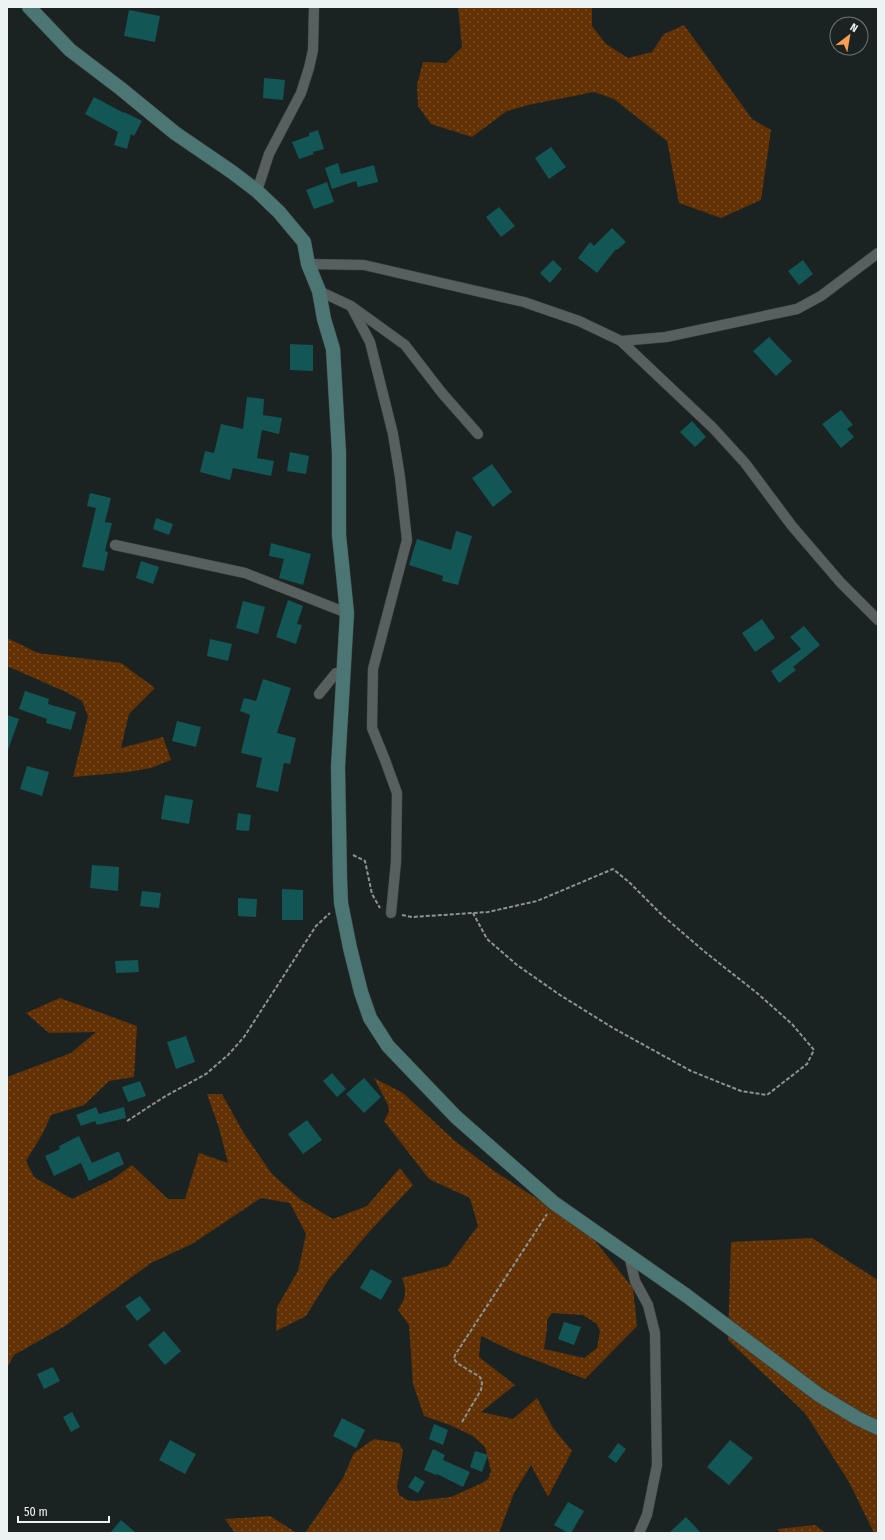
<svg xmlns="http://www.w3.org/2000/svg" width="885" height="1540" font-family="'Fira Sans Condensed',sans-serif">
<defs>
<pattern id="grass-dots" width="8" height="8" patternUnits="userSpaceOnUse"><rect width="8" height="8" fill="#623104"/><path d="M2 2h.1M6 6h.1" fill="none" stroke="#794f29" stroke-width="1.8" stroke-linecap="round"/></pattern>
</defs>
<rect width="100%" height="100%" fill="#1b2222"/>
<!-- grass -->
<g fill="url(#grass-dots)" fill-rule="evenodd">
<polygon points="458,7 592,7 592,26 606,44 628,58 652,52 664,34 684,25 752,119 771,130 761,200 721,218 679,203 667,141 614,99 594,92 528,105 507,111 472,137 431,124 418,106 417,85 423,62 446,63 462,47"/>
<polygon points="7,638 38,653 121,663 155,688 129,714 121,748 163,737 171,760 151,768 128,772 73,777 88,716 82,701 68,693 7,666"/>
<polygon points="60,998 137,1026 134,1077 109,1081 84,1105 51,1115 44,1131 26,1161 34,1177 72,1199 113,1179 132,1165 168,1199 185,1199 199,1153 228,1163 219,1128 207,1094 222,1094 243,1132 272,1174 301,1200 333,1219 367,1206 400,1168 413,1185 370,1231 329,1279 306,1316 276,1331 277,1307 298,1271 306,1234 290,1203 261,1198 192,1244 151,1263 65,1326 14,1355 7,1368 7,1077 71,1053 96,1032 49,1033 26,1013"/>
<path d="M374,1078L403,1093L455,1141L494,1171L587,1231L633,1288L637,1326L585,1379L514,1352L481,1336L479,1357L515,1385L481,1412L513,1419L537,1398L553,1428L572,1451L548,1497L531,1465L514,1493L499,1533H305L343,1478L354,1453L374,1439L399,1443L403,1451L397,1486L399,1495L407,1500L415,1501L451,1497L482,1483L488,1479L491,1471L485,1447L473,1436L450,1425L424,1416L413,1384L409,1325L398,1310C406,1297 407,1292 402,1278L448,1266L478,1226L470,1198L429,1179L384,1121L389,1111L388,1105ZM552,1313L583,1315L597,1324L600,1331L597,1348L584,1358L544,1349L547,1329V1320Z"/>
<polygon points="812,1238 878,1280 878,1533 874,1533 849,1482 805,1413 728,1340 731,1242"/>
<polygon points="270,1516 297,1533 235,1533 225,1519"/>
<polygon points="815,1525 826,1533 780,1533 778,1529"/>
</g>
<!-- building -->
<g fill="#125755">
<polygon points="129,10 160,16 155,42 124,36"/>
<polygon points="264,78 285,80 283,100 263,98"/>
<polygon points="94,97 124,113 124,112 142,121 134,136 131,134 127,149 114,145 118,132 85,114"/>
<polygon points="318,130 324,149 313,152 314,154 299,159 292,142 309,136 309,133"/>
<polygon points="551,147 566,167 549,179 535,158"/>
<polygon points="338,163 341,174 374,165 378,182 358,187 356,181 332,189 325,168"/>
<polygon points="327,182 334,202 314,209 306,190"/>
<polygon points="499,207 515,226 501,237 486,217"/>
<polygon points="612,228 626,242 617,250 616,249 597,273 578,258 590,242 594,246"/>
<polygon points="553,260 562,269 550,283 540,273"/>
<polygon points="803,260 813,274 799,285 788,271"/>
<polygon points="769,337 792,361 776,376 753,351"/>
<polygon points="290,344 313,345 313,371 290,370"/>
<polygon points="247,397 264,399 263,415 282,418 279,434 262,430 257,458 274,461 271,476 233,468 230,480 200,472 205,451 214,453 221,424 243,429"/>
<polygon points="841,410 853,425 847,429 854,437 841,448 822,424"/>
<polygon points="692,421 706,437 695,447 680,432"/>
<polygon points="290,452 309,456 306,474 287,471"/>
<polygon points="492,464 512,492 493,507 472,478"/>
<polygon points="90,493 111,498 105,522 112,523 105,551 108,552 104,571 82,567 96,508 87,506"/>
<polygon points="156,518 173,524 169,535 153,529"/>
<polygon points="456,531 472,536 458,585 442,581 443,576 409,565 417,539 451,550"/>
<polygon points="271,543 311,554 303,585 279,578 284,559 269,556"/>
<polygon points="141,561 159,567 153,584 136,578"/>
<polygon points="288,600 303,606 297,624 302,625 296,644 276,637"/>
<polygon points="243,601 265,607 258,634 236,628"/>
<polygon points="762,619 775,638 755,652 742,633"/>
<polygon points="804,626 820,645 793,667 796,670 779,683 771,671 801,649 790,637"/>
<polygon points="210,639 232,644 228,661 207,656"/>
<polygon points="263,679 291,688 277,733 296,738 290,764 284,763 278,792 256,787 262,758 241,753 250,715 240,711 244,698 256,701"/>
<polygon points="25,691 49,699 48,704 76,712 71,730 46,723 47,719 19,709"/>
<polygon points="7,715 19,719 8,750 7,750"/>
<polygon points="177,721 201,727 196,747 172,741"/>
<polygon points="27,766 49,772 42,796 20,789"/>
<polygon points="165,795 193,800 189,824 161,819"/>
<polygon points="238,813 251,815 249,831 236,830"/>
<polygon points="92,865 119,867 118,891 90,888"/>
<polygon points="282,889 303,890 303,920 282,920"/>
<polygon points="142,891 161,893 159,908 140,906"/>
<polygon points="238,898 257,899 256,917 238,916"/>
<polygon points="138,960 139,972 116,973 115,961"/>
<polygon points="186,1036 195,1062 176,1069 167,1042"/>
<polygon points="332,1073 346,1089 337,1097 323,1081"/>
<polygon points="364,1078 381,1097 364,1113 346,1094"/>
<polygon points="140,1081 146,1096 128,1102 122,1087"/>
<polygon points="96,1107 99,1114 124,1107 126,1118 97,1125 95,1121 81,1126 76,1115"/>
<polygon points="307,1120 322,1140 303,1154 288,1134"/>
<polygon points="79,1136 92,1163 117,1152 119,1152 124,1164 89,1181 81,1163 54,1176 45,1156 60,1149 59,1146"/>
<polygon points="371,1269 392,1281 381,1300 360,1288"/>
<polygon points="140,1296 151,1310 137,1321 125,1306"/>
<polygon points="564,1322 581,1327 574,1345 558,1339"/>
<polygon points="164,1331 181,1351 165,1365 148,1345"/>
<polygon points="53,1367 60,1381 44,1389 37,1374"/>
<polygon points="72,1412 80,1427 71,1432 63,1417"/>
<polygon points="342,1418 365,1430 356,1448 333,1436"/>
<polygon points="434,1424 448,1430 443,1445 429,1439"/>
<polygon points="170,1440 196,1454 185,1474 159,1460"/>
<polygon points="730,1440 753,1458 729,1485 707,1467"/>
<polygon points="618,1443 626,1449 616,1463 608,1457"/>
<polygon points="433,1449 445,1455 443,1460 470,1472 463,1487 437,1474 436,1475 424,1470"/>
<polygon points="475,1451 488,1455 482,1472 470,1467"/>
<polygon points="415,1476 425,1482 418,1493 408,1487"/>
<polygon points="568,1502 584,1511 571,1533 568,1533 554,1525"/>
<polygon points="686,1517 701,1533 669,1533"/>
<polygon points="121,1520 136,1533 110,1533"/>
</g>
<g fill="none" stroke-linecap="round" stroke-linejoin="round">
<!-- street casing -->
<g stroke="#393f3f" stroke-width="11">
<g id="street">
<polyline points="257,191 269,154 301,93 309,68 313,50 314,7"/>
<polyline points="308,264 364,265 524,302 579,321 621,341 713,428 745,463 792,526 841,583 878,620"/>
<polyline points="319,291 351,306 405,345 442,393 478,434"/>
<polyline points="351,306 370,342 393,434 400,477 407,540 373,669 372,728 385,760 397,793 396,862 391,913"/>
<polyline points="621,341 666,337 797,309 821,296 878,253"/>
<polyline points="115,545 245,573 347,613"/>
<polyline points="319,694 336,673 344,674"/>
<polyline points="629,1255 635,1281 648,1305 655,1333 657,1465 647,1515 639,1533"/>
</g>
</g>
<!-- secondary casing -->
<g stroke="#393f3f" stroke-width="15">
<polyline id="secondary" points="29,7 70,50 120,88 175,133 232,172 257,191 279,212 304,242 308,264 319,291 324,319 333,349 339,453 339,535 347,613 338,767 340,878 341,903 350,948 361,992 370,1018 388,1046 456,1117 554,1203 687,1296 819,1395 857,1418 878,1428"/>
</g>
<!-- path -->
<g stroke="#8d9393" stroke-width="2" stroke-dasharray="4 2" stroke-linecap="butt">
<polyline points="353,855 365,861 372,894 380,908"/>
<polyline points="402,915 412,917 488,912 537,901 613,869 629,882 662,915 705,952 757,993 792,1024 814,1050 807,1064 767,1095 741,1091 691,1071 613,1028 560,995 517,965 487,939 473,913"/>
<polyline points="127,1121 164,1097 206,1074 228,1055 244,1037 316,926 330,913"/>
<polyline points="462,1422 481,1390 482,1383 480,1377 457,1363 454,1359 455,1355 547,1214"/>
</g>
<!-- street -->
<use href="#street" stroke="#57605f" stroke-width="10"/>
<!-- secondary -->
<use href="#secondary" stroke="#4b7674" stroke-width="14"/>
</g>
<!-- border -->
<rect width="885" height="1540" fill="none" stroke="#edf2f2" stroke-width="16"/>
<!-- north arrow -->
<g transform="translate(849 36) rotate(31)"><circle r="19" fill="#1b2222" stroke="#6f7575"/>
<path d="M0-3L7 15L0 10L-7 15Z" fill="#fd9d55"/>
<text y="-6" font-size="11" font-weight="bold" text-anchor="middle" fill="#edf2f2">N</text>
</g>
<!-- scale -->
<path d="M18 1516v6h91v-6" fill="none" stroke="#edf2f2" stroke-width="2"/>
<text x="24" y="1516" font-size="12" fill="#edf2f2" stroke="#1b2222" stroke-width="3" paint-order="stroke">50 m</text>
</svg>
